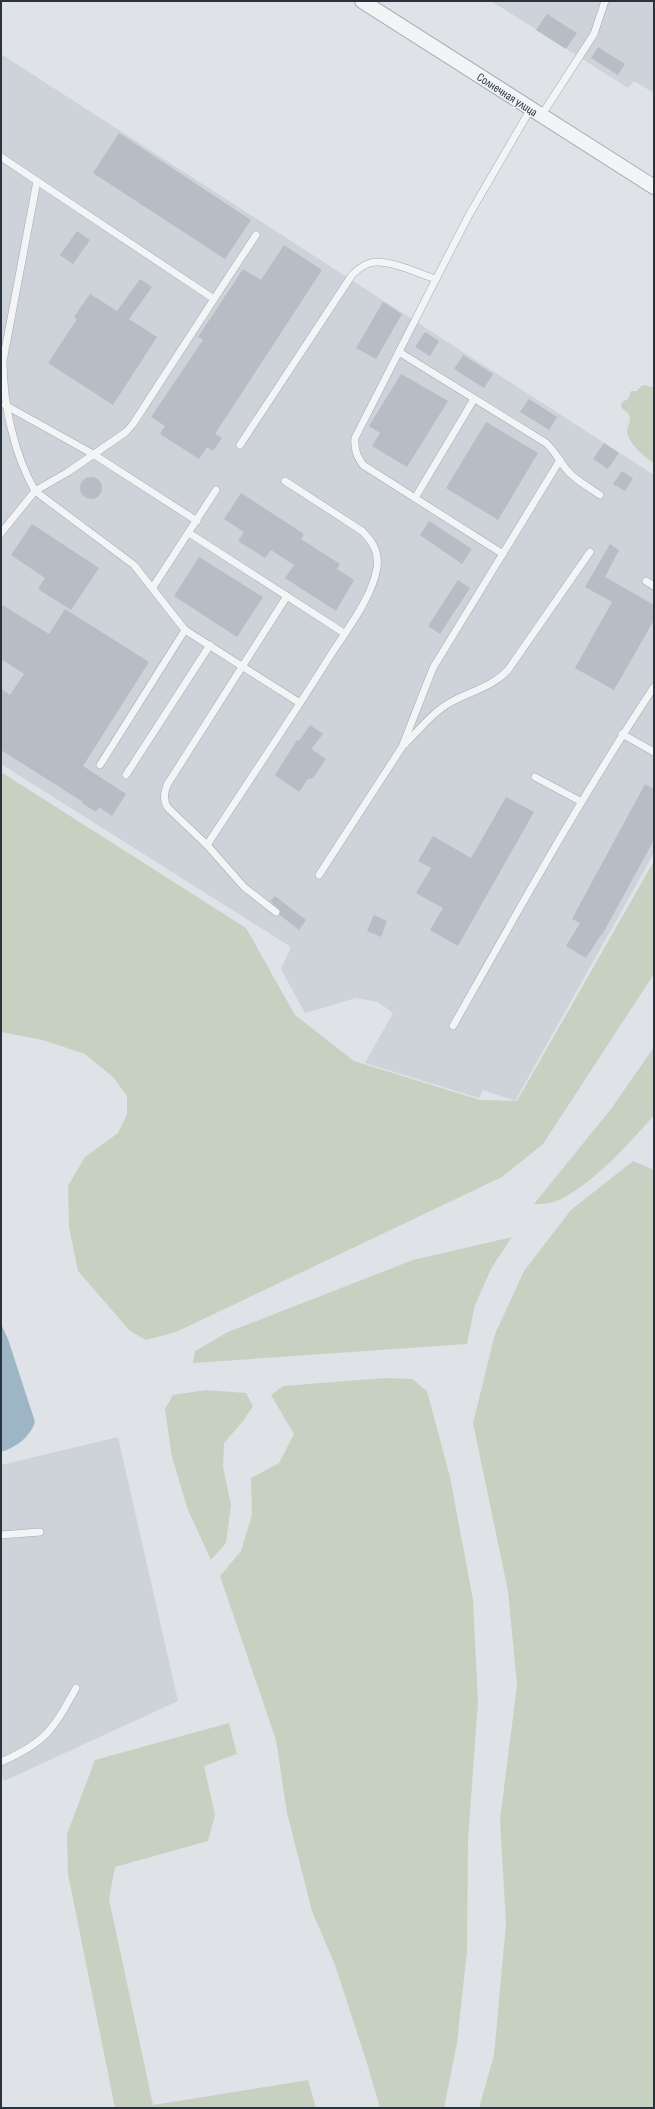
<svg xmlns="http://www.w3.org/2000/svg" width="655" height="2109" font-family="'Sofia Sans Condensed',sans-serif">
<rect width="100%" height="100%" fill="#dfe3e7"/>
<!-- built -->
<g fill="#ced3d9">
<polygon points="491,1 654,1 654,93 634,81 628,88"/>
<polygon points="1,54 654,475 654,853 515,1101 483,1090 479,1098 365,1063 393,1013 378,1002 356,998 305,1013 281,969 291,947 1,764"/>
<polygon points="118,1437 178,1701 4,1781 1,1770 1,1465"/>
</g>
<!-- green -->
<g fill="#c7d1c1">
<path d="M645,385L654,388V463C644,457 628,443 627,431C627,426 632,420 629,415C628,411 623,411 621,406L622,402L628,399L631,391H637L641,386Z"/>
<polygon points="1,772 246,928 295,1015 354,1061 480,1100 517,1101 654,861 654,974 543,1144 502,1177 176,1332 146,1340 130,1331 78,1271 69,1227 68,1186 85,1157 118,1133 127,1114 127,1096 113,1077 85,1054 43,1040 1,1032"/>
<path d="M654,1047V1115C630,1143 589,1188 556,1201C550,1204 541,1204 534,1204L611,1109Z"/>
<polygon points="633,1161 654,1170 654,2108 479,2108 494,2055 506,1923 500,1820 517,1685 508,1591 473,1423 495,1334 524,1271 571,1210"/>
<polygon points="512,1237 492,1267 475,1305 467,1344 193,1363 195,1351 228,1332 413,1260"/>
<polygon points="385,1378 412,1379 427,1391 450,1477 473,1600 478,1702 468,1840 467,1951 457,2043 444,2108 380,2108 366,2060 335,1965 312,1911 287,1813 276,1740 220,1576 241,1551 252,1515 251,1478 279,1463 294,1434 271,1395 283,1386"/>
<polygon points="206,1390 246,1393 253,1406 243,1421 224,1443 223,1467 231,1505 226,1543 211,1560 188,1510 172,1457 165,1409 173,1395"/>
<polygon points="229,1723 237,1754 204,1766 215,1815 208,1841 115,1867 109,1899 153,2105 308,2080 316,2108 115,2108 68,1874 67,1834 95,1760"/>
</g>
<!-- water -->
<path fill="#9db5c5" d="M1,1324L8,1339L35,1422C30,1437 17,1447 1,1452Z"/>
<!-- building -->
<g fill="#b7bdc4">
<polygon points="547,14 577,33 566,49 536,30"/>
<polygon points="598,47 625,64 618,75 591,58"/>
<polygon points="119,133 251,220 225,259 93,173"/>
<polygon points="77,231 90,240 73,264 60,255"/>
<polygon points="284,245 322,270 215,434 222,438 213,451 207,447 199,459 160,434 165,426 151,417 203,340 198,337 243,269 261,280"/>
<polygon points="140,279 152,287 129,319 157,337 113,405 48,363 77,319 74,317 90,294 117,311"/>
<polygon points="383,302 402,314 376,359 356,348"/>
<polygon points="425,332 439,341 430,356 415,347"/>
<polygon points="463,355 493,374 484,388 454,369"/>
<polygon points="401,374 448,401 407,467 372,446 380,433 369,426"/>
<polygon points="529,399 557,417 549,430 520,412"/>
<polygon points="486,422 538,453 498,520 446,488"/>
<polygon points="604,443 619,453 608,469 593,459"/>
<polygon points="622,471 633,478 625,491 613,484"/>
<circle cx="91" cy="488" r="11"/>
<polygon points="241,493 304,534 301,539 340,564 337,569 354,580 336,611 285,578 294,565 271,550 265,558 238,541 244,532 224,519"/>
<polygon points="429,521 472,549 462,564 420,535"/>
<polygon points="32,524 99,568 71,610 38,589 45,578 11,555"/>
<polygon points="610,544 619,550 605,577 654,605 654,620 614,690 575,668 612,602 585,587"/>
<polygon points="199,557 263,597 237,637 174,596"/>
<polygon points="458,580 470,588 440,634 428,626"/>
<polygon points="1,604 49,634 65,609 149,662 83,766 126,794 112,816 99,807 96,812 82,803 83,802 1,750 1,689 10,695 24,674 1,659"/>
<polygon points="310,725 323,734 311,749 326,759 313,778 308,779 299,792 275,775 297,740 299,741"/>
<polygon points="645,784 654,789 654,840 602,935 601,935 586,958 566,946 580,923 572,919"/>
<polygon points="506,797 534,812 458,946 430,930 443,908 416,893 431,868 418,861 433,836 471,858"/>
<polygon points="275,896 306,920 299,930 280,915 280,910 270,901"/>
<polygon points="374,915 387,921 381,937 367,931"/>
</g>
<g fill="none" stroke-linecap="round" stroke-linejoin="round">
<!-- service casing -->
<g stroke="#a5abb1" stroke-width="8">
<g id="service">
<polyline points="541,116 594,34 605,1"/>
<path d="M1,157L37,181L3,361C3,404 14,454 35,491L134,565L185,630L100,765"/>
<path d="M436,279L355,438C354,450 357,456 363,465L503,554"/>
<polyline points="214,299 256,235"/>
<path d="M399,352L546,443C555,451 559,461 567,470C576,481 589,487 600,495"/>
<polyline points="5,405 93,454 197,521"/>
<path d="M240,445L352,275C357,270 363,265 370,263C387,258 419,274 436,279L469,215L530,110"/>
<polyline points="415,498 474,399"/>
<polyline points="1,533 35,491 68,472 126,432 133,424 214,299 37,181"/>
<polyline points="189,533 344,633"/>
<polyline points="646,581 654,586"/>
<polyline points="153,587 216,490"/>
<polyline points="185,630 300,703"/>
<polyline points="622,734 654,752"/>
<path d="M405,744C420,729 433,712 451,702C471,691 492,687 508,670L590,552"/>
<polyline points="126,775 210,645"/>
<polyline points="535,777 580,801"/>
<path d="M207,845C248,782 290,720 330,656C346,631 372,598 377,568C379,552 373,542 362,531L285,481"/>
<polyline points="319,875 402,747 433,668 560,460"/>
<path d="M276,912L244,887L207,845L168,808C163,800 164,794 167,785L287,596"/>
<path d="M453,1026C518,911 581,797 654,687"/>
<polyline points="1,1535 40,1532"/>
<path d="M1,1762C46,1742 53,1730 76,1688"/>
</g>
</g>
<!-- minor casing -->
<g stroke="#a5abb1" stroke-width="16">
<polyline id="minor" points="362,1 654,187"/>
</g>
<!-- service -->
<use href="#service" stroke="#f2f4f6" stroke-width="7"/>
<!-- minor -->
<use href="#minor" stroke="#f2f4f6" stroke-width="14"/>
</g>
<g text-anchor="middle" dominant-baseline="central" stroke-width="3" stroke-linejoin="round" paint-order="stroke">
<!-- street labels -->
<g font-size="12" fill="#29333d" stroke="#eff2f5">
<text transform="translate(507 95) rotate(33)">Солнечная улица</text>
</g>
</g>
<!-- border -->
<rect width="655" height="2109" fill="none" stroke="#29333d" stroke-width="4"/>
</svg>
